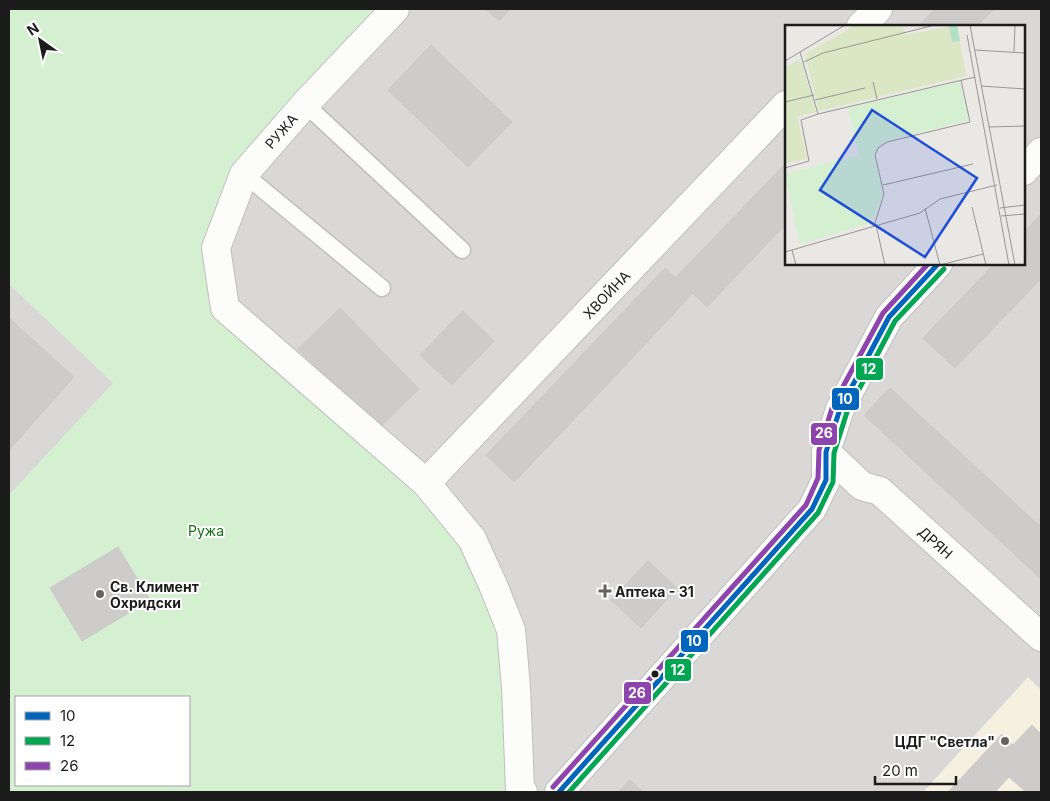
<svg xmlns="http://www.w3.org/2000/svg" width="1050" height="801" font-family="Inter,sans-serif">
<rect width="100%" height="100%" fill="#eae8e5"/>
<!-- residential -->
<path fill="#d9d8d6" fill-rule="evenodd" d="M9,9H1041V792H9ZM786,26H1024V264H786ZM16,697H189V785H16Z"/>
<!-- education -->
<polygon fill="#f4f1e0" points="1028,677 1041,690 1041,792 923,792"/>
<!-- park -->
<path fill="#d5efd1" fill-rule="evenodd" d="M9,9H380L241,159L215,316L407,482L464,544L501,645L509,792H9V495L113,383L9,284ZM16,697H189V785H16Z"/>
<!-- building -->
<g fill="#ceccca" stroke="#cdc9c6">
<polygon points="486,9 510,9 499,21"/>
<polygon points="935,9 994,9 977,26 918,26"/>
<polygon points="431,45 512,122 468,167 388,90"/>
<polygon points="786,163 786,224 707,307 676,277"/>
<polygon points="1041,214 1041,264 1024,247 1024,232"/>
<polygon points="1024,247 1041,264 1041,279 955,368 923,338 994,264 1024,264"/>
<polygon points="665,268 693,293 606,386 578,359"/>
<polygon points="340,308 419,389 377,430 298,349"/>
<polygon points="463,311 494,341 452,385 420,355"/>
<polygon points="9,318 74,377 9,450"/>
<polygon points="578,359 606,386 514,482 486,455"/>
<polygon points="890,388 1041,527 1041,579 864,415"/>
<polygon points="118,547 150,600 82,641 50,588"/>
<polygon points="648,561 677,588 641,628 611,600"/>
<polygon points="1032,725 1041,734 1041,792 1026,792 1009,777 995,792 948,792 1002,734 1013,745"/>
<polygon points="630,780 643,792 618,792"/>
</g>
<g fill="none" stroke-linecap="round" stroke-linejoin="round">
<!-- lane casing -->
<g stroke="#c0bfbd" stroke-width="19">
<g id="lane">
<polyline points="305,104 462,250"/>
<polyline points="244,174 382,288"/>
</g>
</g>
<!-- street casing -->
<g stroke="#c0bfbd" stroke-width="30">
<g id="street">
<polyline points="395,9 305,104 244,174 216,248 225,308 426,483 472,539 493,585 511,630 516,687 520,789 523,792"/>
<polyline points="861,26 878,9"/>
<polyline points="1024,171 1041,152"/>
<path id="s1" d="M826,452L862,486L880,491L1041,637"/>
<path id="s2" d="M426,483L786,105"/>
<polyline points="559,792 812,509 826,480 826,452 840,409 889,317 938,264"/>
</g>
</g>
<!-- lane -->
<use href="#lane" stroke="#fcfcfb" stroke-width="16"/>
<!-- street -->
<use href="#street" stroke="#fcfcfb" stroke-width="28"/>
<!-- bus-1 casing -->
<g stroke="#fff" stroke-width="9">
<polyline id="bus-1" points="559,792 812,509 826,480 826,452 840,409 889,317 938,264"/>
</g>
<!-- bus-2 casing -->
<g stroke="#fff" stroke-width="9">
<polyline id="bus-2" points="569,792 818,513 833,482 834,453 847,412 895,321 944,269"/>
</g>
<!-- bus-3 casing -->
<g stroke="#fff" stroke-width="9">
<polyline id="bus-3" points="553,787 806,505 818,478 819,450 833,405 883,313 928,264"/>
</g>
<!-- bus-1 -->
<use href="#bus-1" stroke="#0065bd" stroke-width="5"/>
<!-- bus-2 -->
<use href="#bus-2" stroke="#00a651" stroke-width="5"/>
<!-- bus-3 -->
<use href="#bus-3" stroke="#8e44ad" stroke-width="5"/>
</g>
<!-- markers -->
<g fill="#646362" stroke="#fff" stroke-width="2">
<path d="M602.5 583.5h5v5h5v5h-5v5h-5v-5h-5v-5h5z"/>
<circle cx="100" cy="594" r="5"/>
<circle cx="1005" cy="741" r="5"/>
</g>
<circle fill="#1c1c1c" stroke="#fff" stroke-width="2" cx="655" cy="674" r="4.5"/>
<g text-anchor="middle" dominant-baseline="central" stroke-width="4" stroke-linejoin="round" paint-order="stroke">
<!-- street labels -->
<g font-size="14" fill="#1c1c1c" stroke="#fff">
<text transform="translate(281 131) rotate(-49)">РУЖА</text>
<text stroke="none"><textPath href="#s2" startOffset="261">ХВОЙНА</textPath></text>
<text stroke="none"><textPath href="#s1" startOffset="144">ДРЯН</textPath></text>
</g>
<!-- park labels -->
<g font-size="14" fill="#157212" stroke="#fff">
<text x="206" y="530">Ружа</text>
</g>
<!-- poi labels -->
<g font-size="14" font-weight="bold" fill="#1c1c1c" stroke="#fff" text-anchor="start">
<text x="110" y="586">Св. Климент<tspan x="110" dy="16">Охридски</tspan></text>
<text x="615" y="591">Аптека - 31</text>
<text x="995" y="741" text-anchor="end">ЦДГ "Светла"</text>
</g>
</g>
<!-- overview -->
<g transform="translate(785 25)">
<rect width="240" height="240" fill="#eae8e5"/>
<path d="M71,0H117L121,10L172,0L181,51L34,86L20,29ZM13,35L17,38L31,87L12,92L22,134L0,139V43Z" fill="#dbe6c5"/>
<path d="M175,57L184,95L101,116L88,130L98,169L86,198L15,219L0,149L74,130L63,83Z" fill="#d5efd1"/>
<path d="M172,0L175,16L167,17L164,1Z" fill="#b2dfc7"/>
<path fill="none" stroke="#989695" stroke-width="1" d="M185,0L230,240M182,10L224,240M190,25L240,28M15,27L33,89L190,52M229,27L230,0M0,36L60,0M19,37L38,28L150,0M88,57L92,74M196,61L240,64M30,75L80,63M0,77L29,70M204,102L240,101M0,143L24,136L16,95L33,89M98,160L188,139M187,182L201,240M140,183L155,240M215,183L240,180M216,191L240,189M91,200L100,240M89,201L99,169L90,130L93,123L102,117L185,97L176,55M7,225L11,240M0,227L135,188L155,174L212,160M155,240L198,229"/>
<path fill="#1d4ed8" fill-opacity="0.15" stroke="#1d4ed8" stroke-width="2.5" d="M87,85L192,153L140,232L35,165Z"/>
<rect width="240" height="240" fill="none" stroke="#1c1c1c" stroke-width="2.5"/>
</g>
<g stroke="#fff" stroke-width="2">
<rect x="855" y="357" width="29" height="24" rx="5" fill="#00a651"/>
<rect x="831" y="387" width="29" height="24" rx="5" fill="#0065bd"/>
<rect x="810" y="422" width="28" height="24" rx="5" fill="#8e44ad"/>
<rect x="680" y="629" width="29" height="24" rx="5" fill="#0065bd"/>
<rect x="664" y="658" width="28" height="24" rx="5" fill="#00a651"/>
<rect x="623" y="681" width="29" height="24" rx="5" fill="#8e44ad"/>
</g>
<g font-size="14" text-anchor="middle" font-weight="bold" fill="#fff">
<text x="869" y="374">12</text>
<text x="845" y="404">10</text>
<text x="824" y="438">26</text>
<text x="694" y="646">10</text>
<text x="678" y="675">12</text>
<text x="637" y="698">26</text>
</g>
<!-- border -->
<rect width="1050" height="801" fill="none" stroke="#1c1c1c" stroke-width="20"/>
<!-- legend -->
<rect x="15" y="696" width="175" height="90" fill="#ffffff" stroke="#a4a4a4"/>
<rect x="25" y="712" width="25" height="8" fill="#0065bd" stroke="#a4a4a4"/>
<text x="60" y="721" font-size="15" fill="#1c1c1c">10</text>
<rect x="25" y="737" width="25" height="8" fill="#00a651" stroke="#a4a4a4"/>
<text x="60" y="746" font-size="15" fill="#1c1c1c">12</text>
<rect x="25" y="762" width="25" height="8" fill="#8e44ad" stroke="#a4a4a4"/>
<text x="60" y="771" font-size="15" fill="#1c1c1c">26</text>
<!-- north arrow -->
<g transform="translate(40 40) rotate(327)" stroke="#ffffff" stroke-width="4" paint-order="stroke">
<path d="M0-4L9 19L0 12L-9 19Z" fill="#1c1c1c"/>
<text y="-8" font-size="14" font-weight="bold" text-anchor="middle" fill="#1c1c1c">N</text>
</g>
<!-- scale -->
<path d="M875 776v8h81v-8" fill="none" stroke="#1c1c1c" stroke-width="2.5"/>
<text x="882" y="776" font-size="15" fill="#1c1c1c" stroke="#ffffff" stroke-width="4" paint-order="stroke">20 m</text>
</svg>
